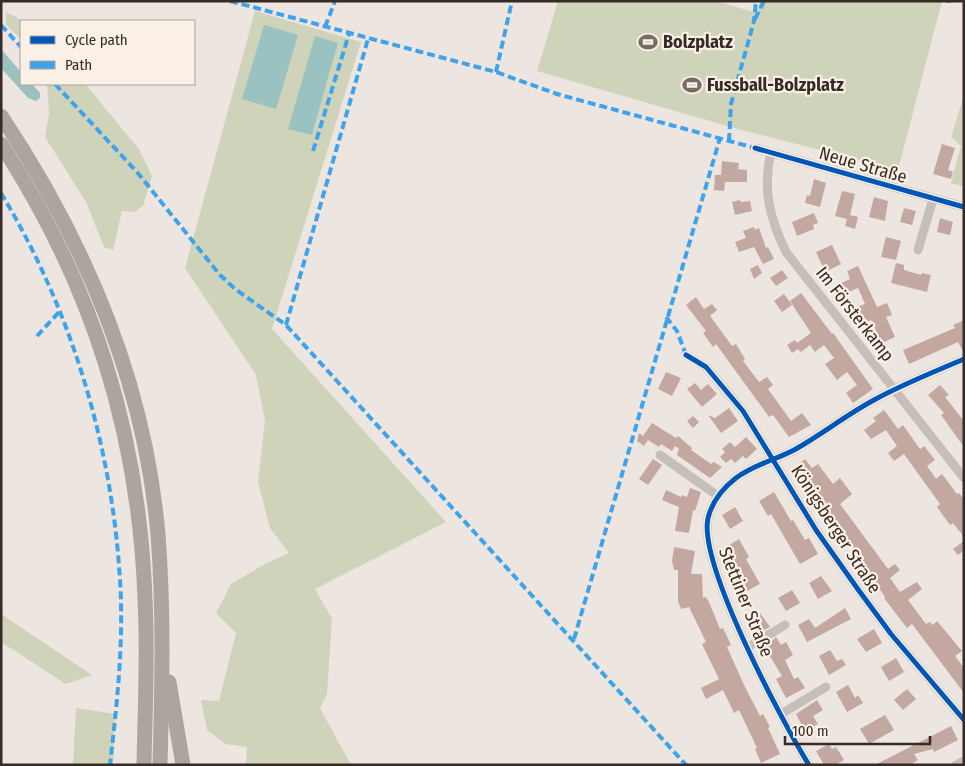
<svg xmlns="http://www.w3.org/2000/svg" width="965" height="766" font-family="'Fira Sans Condensed',sans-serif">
<rect width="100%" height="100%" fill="#ede6e0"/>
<!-- green -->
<g fill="#cfd3b9" fill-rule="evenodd">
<polygon points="558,1 716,1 757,13 760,1 942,1 898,170 734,128 537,71"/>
<path d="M255,11L361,42L272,329L446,522L315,589L332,619L327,694L320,708L351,765H246L247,747L226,744L207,730L201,700L219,701L236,633L216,613L231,584L265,564L289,553L270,528L258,482L265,421L256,375L185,268ZM338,43L312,135L289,129V128Z"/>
<polygon points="6,12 23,21 21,21 21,39 6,25"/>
<polygon points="47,84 85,84 139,149 152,176 143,206 134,212 122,211 113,250 104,247 86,202 45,137 49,114"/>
<polygon points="964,95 964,187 951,183 961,146 951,137"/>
<polygon points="1,614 92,675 66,684 1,642"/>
<polygon points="76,708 115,714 113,765 73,765"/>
</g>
<!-- water -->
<g fill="#9ac2c0">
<polygon points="264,25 298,35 276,109 242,99"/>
<polygon points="315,36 338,43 312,135 288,129"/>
<polygon points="1,49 21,72 21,84 32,84 40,93 40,98 36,101 28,98 1,68"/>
</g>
<!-- building -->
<g fill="#c2a8a0">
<polygon points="942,144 955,148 948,170 953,172 951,179 933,174"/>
<polygon points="722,161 739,163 738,169 747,170 747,182 725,182 724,191 714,190 715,175 721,175"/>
<polygon points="814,179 826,183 820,207 805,203 807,195 810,196"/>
<polygon points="842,191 855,194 850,215 858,217 855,229 845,226 847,219 835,216"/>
<polygon points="874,197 888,201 885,221 869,217"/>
<polygon points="740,200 741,202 750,201 752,211 735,215 732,202"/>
<polygon points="904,208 916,211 912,225 900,222"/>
<polygon points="814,213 818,223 813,225 814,229 797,236 792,222"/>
<polygon points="940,218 953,222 950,235 937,232"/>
<polygon points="754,227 755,230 759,228 766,248 768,247 774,259 763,264 754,247 739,252 735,242 746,238 743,231"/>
<polygon points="886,237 901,241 896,260 881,257"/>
<polygon points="832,245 841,264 825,272 816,252"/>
<polygon points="896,263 904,265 904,270 921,275 922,273 931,275 927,292 891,283"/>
<polygon points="758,265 762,273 754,279 750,269"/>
<polygon points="858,266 877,307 887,303 892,315 886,317 895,337 882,343 871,320 864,323 857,307 865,304 858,288 844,294 839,284 850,279 847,271"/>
<polygon points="782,270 788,278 776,286 770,278"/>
<polygon points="801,293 832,334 833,333 873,389 853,403 846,393 857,385 847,372 837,380 825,364 834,358 824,345 815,352 810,345 801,352 798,349 792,353 787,345 795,340 797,343 811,333 790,301"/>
<polygon points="784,294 792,305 782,312 774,301"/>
<polygon points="696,297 704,309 712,304 717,310 710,316 732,346 736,344 745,359 743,361 759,382 767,377 773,385 768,389 791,421 802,413 811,425 789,437 773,415 769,417 716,344 713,347 703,333 706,331 686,305"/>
<polygon points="964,320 964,353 958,342 909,364 903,350 955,328 953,325"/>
<polygon points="666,372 681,378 672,396 658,389"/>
<polygon points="695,383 701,390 708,384 717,394 702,407 687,389"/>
<polygon points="940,385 949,395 945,397 964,421 964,447 941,415 944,413 928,395"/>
<polygon points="729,408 738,421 721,433 708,415 715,418"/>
<polygon points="884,410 898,429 903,425 920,449 924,446 935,460 927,466 936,479 942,474 957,494 959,493 964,499 964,537 953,523 950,525 937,507 940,504 904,454 894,461 888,453 897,446 886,430 871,439 864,430 876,421 873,418"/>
<polygon points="693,416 699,422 693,428 687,421"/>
<polygon points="652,423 676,438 678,436 692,448 691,450 711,464 714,462 722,467 710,478 677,455 679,449 675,446 672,451 661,444 659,447 648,440 644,446 637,441 639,433 643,436"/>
<polygon points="746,437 757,449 746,459 743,456 735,463 731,459 726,463 720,457 725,452 722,449 730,442 735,447"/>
<polygon points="653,459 662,465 648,485 639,479"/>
<polygon points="805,459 812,468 818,464 833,484 840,478 852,494 840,504 888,569 895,564 900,570 890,578 900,592 917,582 922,589 908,600 926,624 930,622 933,625 937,621 962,651 955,656 964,668 964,693 912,624 907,628 884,598 885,597 853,550 855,549 830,517 832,515 795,467"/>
<polygon points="690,488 701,492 695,511 693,510 689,533 675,531 679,507 662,500 666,490 681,497 682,495 687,497"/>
<polygon points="774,492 791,521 793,520 805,540 809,538 818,554 800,564 771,514 768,516 759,501"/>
<polygon points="735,507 743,521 730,529 722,515"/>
<polygon points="739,539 749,557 746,559 760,584 743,593 732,577 737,574 723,549"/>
<polygon points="964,541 964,550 958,555 953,549"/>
<polygon points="674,547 695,551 691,574 702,574 703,598 706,597 709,602 720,629 723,628 731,645 727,647 745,687 760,716 763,714 770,727 768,728 780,754 761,763 755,749 757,748 739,710 734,713 723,690 706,699 701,688 719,679 702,644 706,642 689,607 681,609 678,601 678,570 674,570 672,561"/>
<polygon points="821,576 832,591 818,599 809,583"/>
<polygon points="792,590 800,603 786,611 778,598"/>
<polygon points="845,608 851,619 807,642 798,625 809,619 815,628"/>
<polygon points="760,613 770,627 757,633 749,619"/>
<polygon points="874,629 882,643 866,652 857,639"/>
<polygon points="776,637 781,645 786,642 793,655 785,660 794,679 798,677 805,688 786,698 776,679 782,676 765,648"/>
<polygon points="830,650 837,661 842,659 846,665 829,675 819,656"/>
<polygon points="896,658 904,672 889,681 881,667"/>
<polygon points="848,685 855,698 858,695 863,703 847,712 836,692"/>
<polygon points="907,689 916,699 903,710 894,700"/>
<polygon points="817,700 823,710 813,716 818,724 805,731 796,714"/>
<polygon points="885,715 894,730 869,744 860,729"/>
<polygon points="951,726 958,740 934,752 933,749 914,754 918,760 910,765 875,765"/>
<polygon points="829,744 832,749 836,747 844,760 835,765 824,765 816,751"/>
</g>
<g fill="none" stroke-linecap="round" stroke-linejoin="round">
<!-- minor -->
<g stroke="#c6beb9" stroke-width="9">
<polyline points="755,148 964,207"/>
<path d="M771,153C762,189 770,219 786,252L964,478"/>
<polyline points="918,250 933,199"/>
<polyline points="686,355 706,367 743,411 816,530 857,588 891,634 964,720"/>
<polyline points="660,455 718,496"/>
<polyline points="748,647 785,625"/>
<polyline points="781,714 826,687"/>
<path d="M809,765C782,721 698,564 708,518C712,502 723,488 736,478C753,465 775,460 794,450C821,435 846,415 874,400C903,384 934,372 964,359"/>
<polyline points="956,765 964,761"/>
</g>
<!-- motorway -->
<g stroke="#aca59f" stroke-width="15">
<path d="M1,116C85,242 145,382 158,535C164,611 162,688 160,765"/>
<path d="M1,144C92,284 139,432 145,599C148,654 145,709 144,765"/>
<polyline points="169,682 183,765"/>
</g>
<!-- quiet -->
<g stroke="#3fa3eb" stroke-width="4" stroke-dasharray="8 4" stroke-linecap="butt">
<polyline points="230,1 496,72 557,94 755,148"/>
<polyline points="949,3 949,1"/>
<polyline points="755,19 764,1"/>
<polyline points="1,25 21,47"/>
<polyline points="325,27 335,1"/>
<polyline points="496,72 512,1"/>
<polyline points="55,84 137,172 220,275 235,289 286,325 686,765"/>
<polyline points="729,141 731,104 754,21 756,1"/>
<polyline points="313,151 349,34"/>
<path d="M1,193C71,309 112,445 120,580C124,642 117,703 110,765"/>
<polyline points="666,317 677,331 686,355"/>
<polyline points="286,325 368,39"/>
<polyline points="37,336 60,311"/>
<polyline points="574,639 720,138"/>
</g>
<!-- cycleway casing -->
<g stroke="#fbf0e6" stroke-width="8">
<g id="cycleway">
<polyline points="755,148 964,207"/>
<polyline points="686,355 706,367 743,411 816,530 857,588 891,634 964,720"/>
<path d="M809,765C782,721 698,564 708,518C712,502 723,488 736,478C753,465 775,460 794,450C821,435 846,415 874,400C903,384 934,372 964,359"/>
</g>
</g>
<!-- cycleway -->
<use href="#cycleway" stroke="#0057b8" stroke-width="5"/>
</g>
<!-- icons -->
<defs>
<g id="stadium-bare" transform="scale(1.5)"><path d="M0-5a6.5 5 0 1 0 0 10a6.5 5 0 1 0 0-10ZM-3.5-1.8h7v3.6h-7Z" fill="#776c68" stroke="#fbf0e6" stroke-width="2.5" paint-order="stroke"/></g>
</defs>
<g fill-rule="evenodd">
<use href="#stadium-bare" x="648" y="42"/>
<use href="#stadium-bare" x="692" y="85"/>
</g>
<g text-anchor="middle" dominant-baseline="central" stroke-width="4.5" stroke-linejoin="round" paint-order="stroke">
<!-- poi labels -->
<g font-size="18" font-weight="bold" fill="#372b27" stroke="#fbf0e6" text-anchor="start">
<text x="663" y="42">Bolzplatz</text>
<text x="707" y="85">Fussball-Bolzplatz</text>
</g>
<!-- street labels -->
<g font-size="18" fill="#372b27" stroke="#fbf0e6">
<text transform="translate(863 165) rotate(16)">Neue Straße</text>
<text transform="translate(855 314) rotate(52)">Im Försterkamp</text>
<text transform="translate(836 529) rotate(57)">Königsberger Straße</text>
<text transform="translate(746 602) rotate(68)">Stettiner Straße</text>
</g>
</g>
<!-- border -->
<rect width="965" height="766" fill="none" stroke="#372b27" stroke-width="5"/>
<!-- legend -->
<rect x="20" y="20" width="175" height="65" fill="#fbf0e6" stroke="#ada19a"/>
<rect x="30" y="36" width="25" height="8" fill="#0057b8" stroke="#ada19a"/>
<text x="65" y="45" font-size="15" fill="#372b27">Cycle path</text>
<rect x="30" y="61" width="25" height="8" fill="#3fa3eb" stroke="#ada19a"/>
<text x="65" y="70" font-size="15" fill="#372b27">Path</text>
<!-- scale -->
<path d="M785 736v8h145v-8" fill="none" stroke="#372b27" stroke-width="2.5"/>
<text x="792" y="736" font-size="15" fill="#372b27" stroke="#fbf0e6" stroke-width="4" paint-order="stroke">100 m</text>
</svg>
